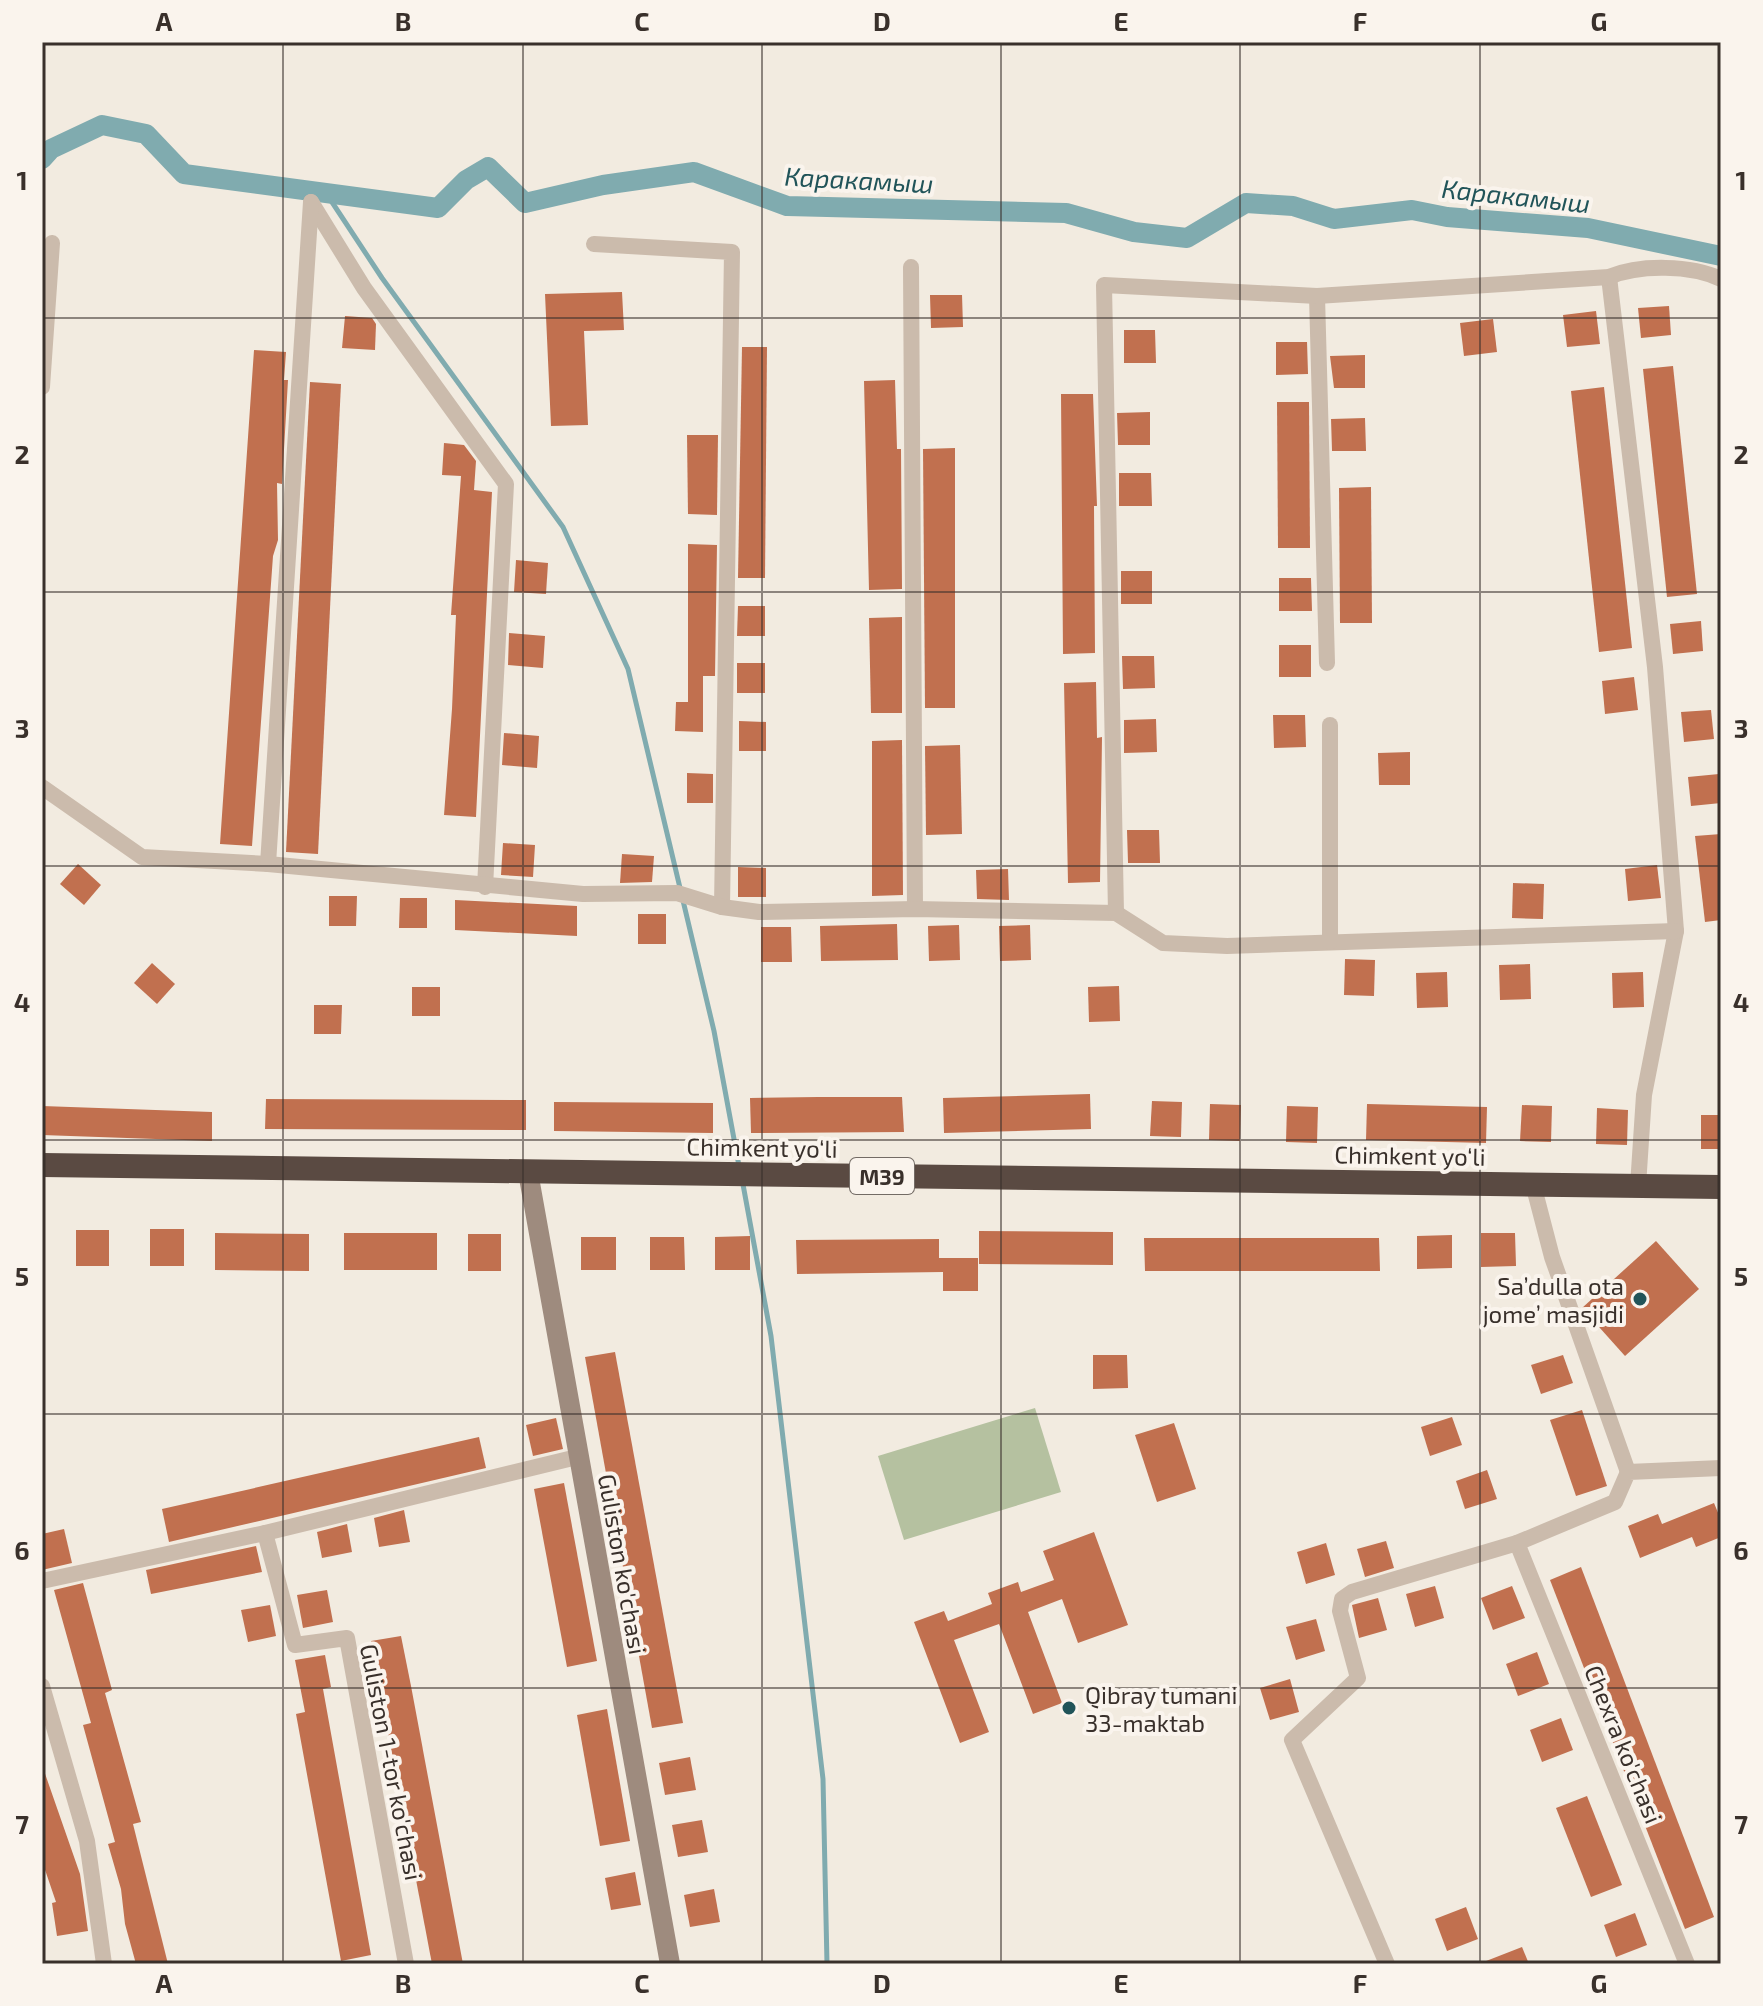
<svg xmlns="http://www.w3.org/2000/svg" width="1763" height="2006" font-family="'Exo 2',sans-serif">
<rect width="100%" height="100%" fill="#f2ebe0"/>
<!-- green -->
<polygon fill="#b5c1a0" points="1035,1408 1061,1492 904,1540 878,1456"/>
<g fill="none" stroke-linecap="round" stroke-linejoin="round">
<!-- stream -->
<g stroke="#80abaf" stroke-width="5">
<polyline points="326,193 382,278 563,527 628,669 714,1031 739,1166"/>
<polyline points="742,1179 771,1336 823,1779 827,1964"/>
</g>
<!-- canal -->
<polyline stroke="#80abaf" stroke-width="20" points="42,159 51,149 102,125 146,134 184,174 438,208 466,180 488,167 525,203 603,185 694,172 787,206 1066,213 1134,232 1187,238 1246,203 1293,206 1334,219 1412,210 1447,217 1588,228 1721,256"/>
</g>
<!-- building -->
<g fill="#c1704f">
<polygon points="622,292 624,330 584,331 588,425 551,426 545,294"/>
<polygon points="930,295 962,295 963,327 931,328"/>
<polygon points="1669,306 1671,335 1641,338 1638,308"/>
<polygon points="1596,311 1600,344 1567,347 1563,315"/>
<polygon points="345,316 372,318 376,324 375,350 342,348"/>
<polygon points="1493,319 1497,352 1464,356 1460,323"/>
<polygon points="1124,330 1155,330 1156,363 1124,363"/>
<polygon points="1276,342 1307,342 1308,374 1276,375"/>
<polygon points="742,347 767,347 765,578 738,578"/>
<polygon points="254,350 286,352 284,380 288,380 282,484 277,483 278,540 273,556 252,846 220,844"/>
<polygon points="1365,355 1365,388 1334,388 1330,356"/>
<polygon points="1673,366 1697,594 1667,597 1643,369"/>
<polygon points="895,380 897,449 901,449 902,589 869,590 864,381"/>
<polygon points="310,382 341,384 318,854 286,852"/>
<polygon points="1604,387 1632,648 1599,652 1571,391"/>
<polygon points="1061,394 1093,394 1097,506 1094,506 1095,653 1063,654"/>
<polygon points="1277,402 1309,402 1310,548 1278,548"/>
<polygon points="1150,412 1150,445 1118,445 1117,413"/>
<polygon points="1365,418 1366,451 1332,451 1331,419"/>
<polygon points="687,435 718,435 717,515 688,514"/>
<polygon points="444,443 464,445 476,461 474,490 492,492 476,817 444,815 452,709 456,615 451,615 461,476 442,475"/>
<polygon points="955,448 955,708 925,708 923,449"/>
<polygon points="1119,473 1151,473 1152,506 1119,506"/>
<polygon points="1371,487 1372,623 1340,623 1339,488"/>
<polygon points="688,544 717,545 715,676 703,676 703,732 675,731 676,702 688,702"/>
<polygon points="516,560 548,563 546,594 514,592"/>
<rect x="1121" y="571" width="31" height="33"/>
<polygon points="1279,578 1311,578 1312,611 1279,611"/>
<polygon points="738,606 765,606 765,636 737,636"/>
<polygon points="902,617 902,713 871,713 869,618"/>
<polygon points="1701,621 1703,651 1673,654 1670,624"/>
<polygon points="509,633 545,636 543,668 508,665"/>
<rect x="1279" y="645" width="32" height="32"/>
<polygon points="1122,656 1154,656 1155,688 1123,689"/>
<rect x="737" y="663" width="28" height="30"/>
<polygon points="1634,677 1638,710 1605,714 1602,681"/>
<polygon points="1096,682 1097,738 1102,737 1100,882 1068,883 1064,683"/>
<polygon points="1711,710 1714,739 1684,742 1681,712"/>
<polygon points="1273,715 1305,715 1306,747 1274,748"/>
<polygon points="1156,719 1157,752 1124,753 1124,720"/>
<polygon points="739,721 766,722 766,751 739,751"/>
<polygon points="504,733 539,736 537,768 502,765"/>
<polygon points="902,740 903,895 872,896 872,741"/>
<polygon points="960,745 962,834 926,835 925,746"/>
<polygon points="1410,752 1410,785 1379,785 1378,753"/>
<polygon points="687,773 713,774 713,803 687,803"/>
<polygon points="1719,774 1721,803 1691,806 1688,777"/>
<polygon points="1127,830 1159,830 1160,863 1128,863"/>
<polygon points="1721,834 1721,920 1705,922 1695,836"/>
<polygon points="503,843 535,845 533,877 501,875"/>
<polygon points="622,854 654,856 652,882 620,883"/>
<polygon points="78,864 101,885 84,905 60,884"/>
<polygon points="1657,865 1661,898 1628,901 1625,869"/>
<polygon points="738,867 766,868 766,897 738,897"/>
<polygon points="1008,869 1009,900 977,899 976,870"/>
<polygon points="1513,883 1544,884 1543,919 1512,918"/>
<polygon points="329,896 357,896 356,926 329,926"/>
<polygon points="400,898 427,898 427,928 399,928"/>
<polygon points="455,900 577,906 577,936 455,930"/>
<rect x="638" y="914" width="28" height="30"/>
<polygon points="897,924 898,960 821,961 820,926"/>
<polygon points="959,925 960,960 929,961 928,926"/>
<polygon points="1030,925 1031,960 1000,961 999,926"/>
<polygon points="761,927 791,927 792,962 761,962"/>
<polygon points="1345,959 1375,960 1374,996 1344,995"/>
<polygon points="152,963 175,984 157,1004 134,983"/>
<polygon points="1530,964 1531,999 1500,1000 1499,965"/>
<polygon points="1447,972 1448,1007 1417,1008 1416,973"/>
<polygon points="1643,972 1644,1007 1613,1008 1612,973"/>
<polygon points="1119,986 1120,1021 1089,1022 1088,987"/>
<rect x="412" y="987" width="28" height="29"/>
<polygon points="314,1005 342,1005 341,1034 314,1034"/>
<polygon points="1090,1094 1091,1129 944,1133 943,1098"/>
<polygon points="818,1097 902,1097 904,1132 751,1133 750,1098"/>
<polygon points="266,1099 526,1100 526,1130 265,1129"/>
<polygon points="1152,1101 1182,1102 1181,1137 1150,1136"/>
<polygon points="554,1102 713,1103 713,1133 554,1131"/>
<polygon points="1210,1104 1241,1105 1240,1141 1209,1140"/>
<polygon points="1367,1104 1487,1107 1486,1143 1366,1140"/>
<polygon points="1522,1105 1552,1106 1551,1142 1520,1141"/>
<polygon points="42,1106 212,1112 212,1141 42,1135"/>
<polygon points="1287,1106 1318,1107 1317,1143 1286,1142"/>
<polygon points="1597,1108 1628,1110 1627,1145 1596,1144"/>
<rect x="1701" y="1115" width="20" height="34"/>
<rect x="150" y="1229" width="34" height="37"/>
<rect x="76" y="1230" width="33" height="36"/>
<polygon points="979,1231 1113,1232 1113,1265 979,1264"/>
<polygon points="215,1233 309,1234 309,1271 215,1270"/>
<rect x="344" y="1233" width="93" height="37"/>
<polygon points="1481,1233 1515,1233 1516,1266 1481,1267"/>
<rect x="468" y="1234" width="33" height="37"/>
<polygon points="1452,1235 1452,1268 1417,1269 1417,1236"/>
<polygon points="750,1236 750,1270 715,1270 715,1237"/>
<rect x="581" y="1237" width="35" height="33"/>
<polygon points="650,1237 684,1237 685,1270 650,1270"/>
<polygon points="1144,1238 1379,1238 1380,1271 1145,1271"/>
<polygon points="939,1239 939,1258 978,1258 978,1291 943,1291 943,1272 797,1274 796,1240"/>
<polygon points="1656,1241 1699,1289 1625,1356 1582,1308"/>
<polygon points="615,1352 683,1723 652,1728 585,1357"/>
<polygon points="1093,1355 1127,1355 1128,1388 1093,1389"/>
<polygon points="1563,1355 1573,1383 1541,1394 1531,1365"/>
<polygon points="1582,1410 1607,1486 1576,1496 1550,1420"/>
<polygon points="1452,1417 1462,1445 1430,1456 1421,1427"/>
<polygon points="556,1418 563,1449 533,1456 526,1425"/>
<polygon points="1174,1423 1196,1489 1157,1502 1135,1435"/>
<polygon points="479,1437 486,1468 169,1542 162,1509"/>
<polygon points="1487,1470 1497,1499 1465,1509 1456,1481"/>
<polygon points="564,1483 597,1661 567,1667 534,1489"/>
<polygon points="1714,1503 1721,1520 1721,1537 1696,1547 1692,1537 1640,1558 1628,1526 1658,1514 1662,1524"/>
<polygon points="404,1510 410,1542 379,1547 374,1518"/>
<polygon points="347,1524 352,1552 322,1558 317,1532"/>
<polygon points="64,1529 72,1563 42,1570 42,1534"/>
<polygon points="1094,1532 1128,1625 1078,1643 1062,1599 1028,1612 1062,1703 1033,1714 999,1624 954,1640 989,1732 960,1743 914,1622 944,1611 948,1621 992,1604 988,1593 1018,1582 1021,1592 1054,1580 1043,1551"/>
<polygon points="1386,1541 1394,1568 1365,1577 1357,1549"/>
<polygon points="1326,1543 1335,1575 1306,1584 1297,1552"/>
<polygon points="256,1546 262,1572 151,1594 146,1570"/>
<polygon points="1581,1567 1714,1917 1685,1929 1550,1580"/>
<polygon points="83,1583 112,1690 105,1693 141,1822 133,1824 168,1964 136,1964 125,1924 121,1889 108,1844 115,1842 83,1725 91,1723 54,1590"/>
<polygon points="1435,1586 1444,1618 1415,1627 1406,1594"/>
<polygon points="1512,1586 1525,1618 1493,1630 1481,1598"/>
<polygon points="327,1590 333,1622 303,1628 297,1595"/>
<polygon points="1378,1598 1387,1630 1359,1638 1352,1605"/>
<polygon points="270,1605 276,1636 248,1642 241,1610"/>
<polygon points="1316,1619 1325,1651 1296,1660 1286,1627"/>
<polygon points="401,1636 411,1686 463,1964 432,1964 377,1674 371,1641"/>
<polygon points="1537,1652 1549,1684 1518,1696 1506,1664"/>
<polygon points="325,1655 331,1687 323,1689 371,1955 341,1961 296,1714 305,1712 295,1660"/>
<polygon points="1290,1679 1299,1712 1270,1720 1260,1688"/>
<polygon points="607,1709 630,1841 600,1846 577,1715"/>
<polygon points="1561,1718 1573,1750 1542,1762 1530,1730"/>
<polygon points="690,1757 696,1790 665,1795 659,1763"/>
<polygon points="42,1765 80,1874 88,1931 57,1936 52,1903 56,1902 42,1861"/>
<polygon points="1587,1796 1622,1885 1591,1897 1556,1808"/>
<polygon points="702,1820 708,1852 678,1857 672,1825"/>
<polygon points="635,1872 641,1905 611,1910 605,1878"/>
<polygon points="714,1889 720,1922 690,1927 684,1895"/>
<polygon points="1466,1907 1478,1939 1447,1951 1435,1919"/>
<polygon points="1635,1913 1647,1945 1616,1957 1604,1925"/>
<polygon points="1522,1947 1529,1964 1481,1964 1481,1963"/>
</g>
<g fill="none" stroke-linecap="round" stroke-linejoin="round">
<!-- street -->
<g stroke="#cbbbac" stroke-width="16">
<polyline points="311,202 364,288 506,484 485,887"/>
<polyline points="594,244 732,252 722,907"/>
<polyline points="911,267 915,909"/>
<polyline points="1609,277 1655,667 1676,931 1644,1095 1638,1186"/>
<polyline points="1317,296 1327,663"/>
<polyline points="42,387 52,243"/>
<polyline points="42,787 142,857 268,864 583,894 677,893 722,907 759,912 915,909 1116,913 1163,943 1227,946 1676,931"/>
<polyline points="268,864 311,202"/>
<path d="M1116,913L1104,285L1317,296L1609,277C1640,264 1691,265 1721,279"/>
<polyline points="1330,942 1330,725"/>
<polyline points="1533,1184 1552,1257 1628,1472"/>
<polyline points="265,1533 295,1645 347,1638 406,1964"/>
<polyline points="1517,1543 1687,1964"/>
<polyline points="42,1581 265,1533 577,1457"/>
<polyline points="42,1686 87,1841 104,1964"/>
<polyline points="1387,1964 1292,1740 1358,1678 1340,1611 1342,1599 1352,1592 1517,1543 1615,1502 1628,1472 1721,1468"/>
</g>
<!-- secondary -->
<polyline stroke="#9e8b7e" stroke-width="20" points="528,1172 670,1964"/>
<!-- highway -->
<polyline stroke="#5a4a42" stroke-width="24" points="42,1165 1721,1187"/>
</g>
<!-- grid -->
<path fill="none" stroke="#39302b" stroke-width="2" stroke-opacity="0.55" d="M283,42V1964M523,42V1964M762,42V1964M1001,42V1964M1240,42V1964M1480,42V1964M42,318H1721M42,592H1721M42,866H1721M42,1140H1721M42,1414H1721M42,1688H1721"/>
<!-- markers -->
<g fill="#215459" stroke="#faf4ed" stroke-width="3">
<circle cx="1640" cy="1299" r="8"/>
<circle cx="1069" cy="1708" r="8"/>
</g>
<g text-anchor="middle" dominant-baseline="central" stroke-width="8" stroke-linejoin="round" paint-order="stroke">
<!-- shield labels -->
<rect fill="#faf4ed" stroke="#736b65" stroke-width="2" x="850" y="1158" width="64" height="36" rx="6"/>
<g font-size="22" font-weight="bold" fill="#39302b">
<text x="882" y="1176">M39</text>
</g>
<!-- street labels -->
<g font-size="24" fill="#39302b" stroke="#faf4ed">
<text transform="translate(762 1147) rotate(1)">Chimkent yo‘li</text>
<text transform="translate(1410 1155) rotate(1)">Chimkent yo‘li</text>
<text transform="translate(623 1564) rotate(80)">Guliston ko'chasi</text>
<text transform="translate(1624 1744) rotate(68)">Chexra ko'chasi</text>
<text transform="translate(392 1762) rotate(79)">Guliston 1-tor ko'chasi</text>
</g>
<!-- poi labels -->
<g font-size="24" fill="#39302b" stroke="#faf4ed" text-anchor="end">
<text x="1624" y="1285">Sa’dulla ota<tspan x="1624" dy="28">jome’ masjidi</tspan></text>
<text x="1085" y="1694" text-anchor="start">Qibray tumani<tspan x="1085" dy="28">33-maktab</tspan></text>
</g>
<!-- water labels -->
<g font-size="26" font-style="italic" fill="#215459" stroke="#faf4ed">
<text transform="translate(859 179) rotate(3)">Каракамыш</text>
<text transform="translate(1516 195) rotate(6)">Каракамыш</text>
</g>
</g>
<!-- border -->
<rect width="1763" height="2006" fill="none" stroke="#faf4ed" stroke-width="88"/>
<rect x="44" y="44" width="1675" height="1918" fill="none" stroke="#39302b" stroke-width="3"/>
<g font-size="26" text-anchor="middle" font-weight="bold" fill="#39302b">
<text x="164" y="31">A</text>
<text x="403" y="31">B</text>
<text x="642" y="31">C</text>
<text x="882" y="31">D</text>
<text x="1121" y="31">E</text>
<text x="1360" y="31">F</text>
<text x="1599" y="31">G</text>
<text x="22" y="190">1</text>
<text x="1741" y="190">1</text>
<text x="22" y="464">2</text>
<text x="1741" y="464">2</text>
<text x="22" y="738">3</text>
<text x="1741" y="738">3</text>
<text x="22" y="1012">4</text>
<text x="1741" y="1012">4</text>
<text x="22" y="1286">5</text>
<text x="1741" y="1286">5</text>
<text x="22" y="1560">6</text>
<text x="1741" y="1560">6</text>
<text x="22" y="1834">7</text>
<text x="1741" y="1834">7</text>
<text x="164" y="1993">A</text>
<text x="403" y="1993">B</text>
<text x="642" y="1993">C</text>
<text x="882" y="1993">D</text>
<text x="1121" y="1993">E</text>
<text x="1360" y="1993">F</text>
<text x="1599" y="1993">G</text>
</g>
</svg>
